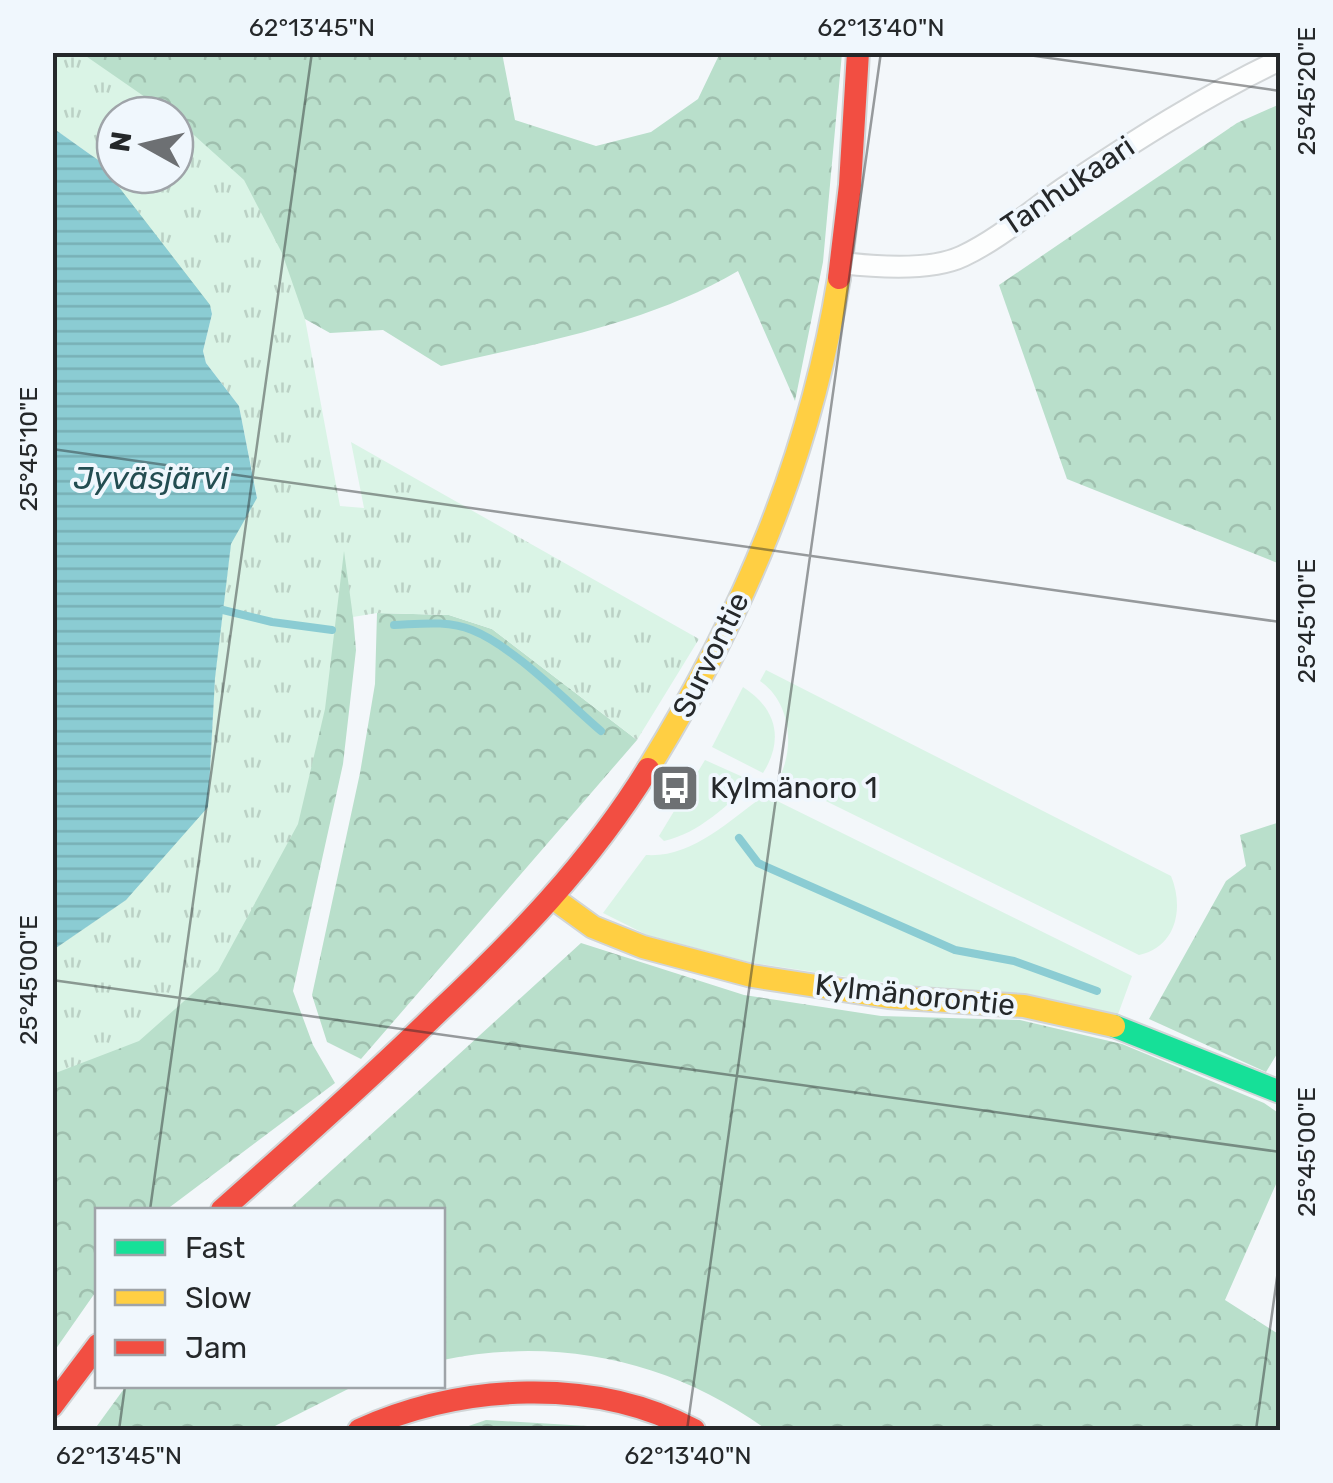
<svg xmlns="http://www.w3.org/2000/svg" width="1333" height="1483" font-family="Rubik,sans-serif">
<defs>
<pattern id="forest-crowns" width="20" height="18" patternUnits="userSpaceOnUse" patternTransform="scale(2.5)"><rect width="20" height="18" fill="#b9dfcb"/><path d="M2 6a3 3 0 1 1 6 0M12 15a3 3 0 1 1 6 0" fill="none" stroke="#9fbfae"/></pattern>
<pattern id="park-tufts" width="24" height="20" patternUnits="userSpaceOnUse" patternTransform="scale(2.5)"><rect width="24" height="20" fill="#daf4e6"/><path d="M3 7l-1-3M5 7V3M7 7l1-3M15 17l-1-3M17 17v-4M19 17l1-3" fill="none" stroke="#bbd1c5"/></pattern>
<pattern id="water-rules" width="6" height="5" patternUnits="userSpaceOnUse" patternTransform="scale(2.5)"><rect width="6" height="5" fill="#8bccd3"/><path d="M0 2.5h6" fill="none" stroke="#78afb5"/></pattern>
</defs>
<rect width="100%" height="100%" fill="#f3f7fa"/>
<!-- grass -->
<g fill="#daf4e6">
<path d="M766,670L1171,876C1184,907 1177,947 1139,955L779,778C795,748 791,702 760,681Z"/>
<path d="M743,687C777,709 784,740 763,773L712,747Z"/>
<path d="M705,760L754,782C726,805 700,833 664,841L659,836Z"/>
<path d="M765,795L1132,976L1117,1017L753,963L647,935L603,913L646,855C693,858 729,820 765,795Z"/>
</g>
<!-- forest -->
<g fill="url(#forest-crowns)" fill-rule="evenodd">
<path d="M52,53H502L515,120L596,146L651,132L698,99L720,53H842L823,262L795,401L738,271C648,324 542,342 441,366L383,330L330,333L305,319L212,309L90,153L53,128ZM115,115H175V175H115Z"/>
<polygon points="1280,104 1280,564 1067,479 999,285 1237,123"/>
<polygon points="346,535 356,650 343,764 293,991 313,1045 335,1083 166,1210 98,1210 97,1290 53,1353 53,950 126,900 209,798 215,678 232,536"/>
<polygon points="377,613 449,615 492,629 637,740 361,1059 327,1042 312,995 360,773 375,684"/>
<polygon points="1280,822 1280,1049 1266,1072 1149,1019 1226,881 1246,866 1240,835"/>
<path d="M581,943L744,995L881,1016L1020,1020L1122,1044L1264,1103L1280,1114V1175L1225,1300L1280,1335V1430H767C672,1361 559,1336 443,1360L442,1210H288Z"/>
<polygon points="126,1386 354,1386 267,1430 94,1430"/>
<polygon points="486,1420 604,1427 612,1430 457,1430"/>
</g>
<!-- park -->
<polygon fill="url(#park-tufts)" points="80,52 171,115 115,115 115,175 175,175 175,118 244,180 282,253 305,319 340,506 364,508 351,442 699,639 637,740 492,629 449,615 377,613 353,617 344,551 325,709 298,824 218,971 139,1041 53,1074 53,950 126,900 209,798 215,678 232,536 257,497 239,406 206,363 203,351 212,314 210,305 98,160 53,128 53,53"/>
<!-- water -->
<polygon fill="url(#water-rules)" points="53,128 98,160 210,305 212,314 203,351 206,363 239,406 257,498 231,544 215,678 208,807 126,900 53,950"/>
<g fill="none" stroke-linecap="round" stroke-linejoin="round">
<!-- stream -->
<g stroke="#8bccd3" stroke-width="8">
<polyline points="223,610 272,622 332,630"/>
<path d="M394,625C420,624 447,620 472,630C513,646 566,701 601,731"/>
<polyline points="739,838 758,863 955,950 1014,961 1097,991"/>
</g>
<!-- street casing -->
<g stroke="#d1d5d7" stroke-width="24">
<path id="street" d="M842,263C876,267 932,271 963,256C999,239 1032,210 1064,188C1134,141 1204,96 1280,60"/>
</g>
<!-- fast casing -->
<g stroke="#d1d5d7" stroke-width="26">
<polyline id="fast" points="1114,1026 1280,1092"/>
</g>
<!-- slow casing -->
<g stroke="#d1d5d7" stroke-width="26">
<g id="slow">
<path d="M648,769C743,615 810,458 839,278"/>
<polyline points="553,898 593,927 643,947 752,976 888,997 1024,1006 1114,1026"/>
</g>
</g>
<!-- jam casing -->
<g stroke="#d1d5d7" stroke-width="26">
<g id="jam">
<polyline points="839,278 850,185 858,52"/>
<path d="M222,1210C294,1146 366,1082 435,1015C515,940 590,863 648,769"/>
<polyline points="52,1406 98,1345"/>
<path d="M359,1430C461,1384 593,1376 694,1430"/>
</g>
</g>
<!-- street -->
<use href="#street" stroke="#fdfefe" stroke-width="20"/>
<!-- fast -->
<use href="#fast" stroke="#16e098" stroke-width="22"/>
<!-- slow -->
<use href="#slow" stroke="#ffcf43" stroke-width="22"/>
<!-- jam -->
<use href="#jam" stroke="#f24e42" stroke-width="22"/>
</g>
<!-- ticks -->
<path fill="none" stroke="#25282a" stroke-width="2.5" stroke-opacity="0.45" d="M1007,52L1280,91M52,449L1280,622M52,980L1280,1152M150,1210L312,52M119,1430L125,1386M687,1430L881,52M1256,1430L1280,1256"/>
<!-- icons -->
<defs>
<g id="bus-square" transform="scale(2.5)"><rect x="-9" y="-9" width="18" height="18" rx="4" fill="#6d7073" stroke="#f0f7fd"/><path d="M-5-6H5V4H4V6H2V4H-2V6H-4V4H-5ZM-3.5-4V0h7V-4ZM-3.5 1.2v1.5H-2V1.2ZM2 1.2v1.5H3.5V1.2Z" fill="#fff"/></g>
</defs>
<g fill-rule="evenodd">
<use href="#bus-square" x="675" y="788"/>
</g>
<g text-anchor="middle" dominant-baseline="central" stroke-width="8" stroke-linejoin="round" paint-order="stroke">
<!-- street labels -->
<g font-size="30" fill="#25282a" stroke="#f0f7fd">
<text transform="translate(1068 186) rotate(-34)">Tanhukaari</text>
<text transform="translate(711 655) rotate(-64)">Survontie</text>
<text transform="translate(915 995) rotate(6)">Kylmänorontie</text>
</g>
<!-- poi labels -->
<g font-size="30" fill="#25282a" stroke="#f0f7fd" text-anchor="start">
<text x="710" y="788">Kylmänoro 1</text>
</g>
<!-- water labels -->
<g font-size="32" font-style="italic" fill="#234d51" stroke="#f0f7fd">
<text x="151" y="478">Jyväsjärvi</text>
</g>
</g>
<!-- border -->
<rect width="1333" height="1483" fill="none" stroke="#f0f7fd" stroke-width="110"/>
<!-- legend -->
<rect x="95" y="1208" width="350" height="180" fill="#f0f7fd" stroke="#9fa4a9" stroke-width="2.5"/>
<rect x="115" y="1240" width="50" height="15" fill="#16e098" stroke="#9fa4a9" stroke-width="2.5"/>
<text x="185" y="1258" font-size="30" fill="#25282a">Fast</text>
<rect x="115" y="1290" width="50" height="15" fill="#ffcf43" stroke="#9fa4a9" stroke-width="2.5"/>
<text x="185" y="1308" font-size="30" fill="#25282a">Slow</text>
<rect x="115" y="1340" width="50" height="15" fill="#f24e42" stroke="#9fa4a9" stroke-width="2.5"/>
<text x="185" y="1358" font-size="30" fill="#25282a">Jam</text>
<!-- north arrow -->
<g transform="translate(145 145) rotate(278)"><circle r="48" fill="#f0f7fd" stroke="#9fa4a9" stroke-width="2.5"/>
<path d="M0-8L18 38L0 25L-18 38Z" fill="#6d7073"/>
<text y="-15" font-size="28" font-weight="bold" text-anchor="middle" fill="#25282a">N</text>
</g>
<rect x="55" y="55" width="1223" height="1373" fill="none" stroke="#25282a" stroke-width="4"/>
<g font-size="25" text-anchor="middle" fill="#25282a">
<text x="312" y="36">62°13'45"N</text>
<text x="881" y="36">62°13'40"N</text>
<text transform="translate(1306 91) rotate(-90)" y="9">25°45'20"E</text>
<text transform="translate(28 449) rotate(-90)" y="9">25°45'10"E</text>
<text transform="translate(1306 621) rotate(-90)" y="9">25°45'10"E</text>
<text transform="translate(28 980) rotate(-90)" y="9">25°45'00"E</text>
<text transform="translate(1306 1152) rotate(-90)" y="9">25°45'00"E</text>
<text x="119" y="1464">62°13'45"N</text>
<text x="688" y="1464">62°13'40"N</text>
</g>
</svg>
